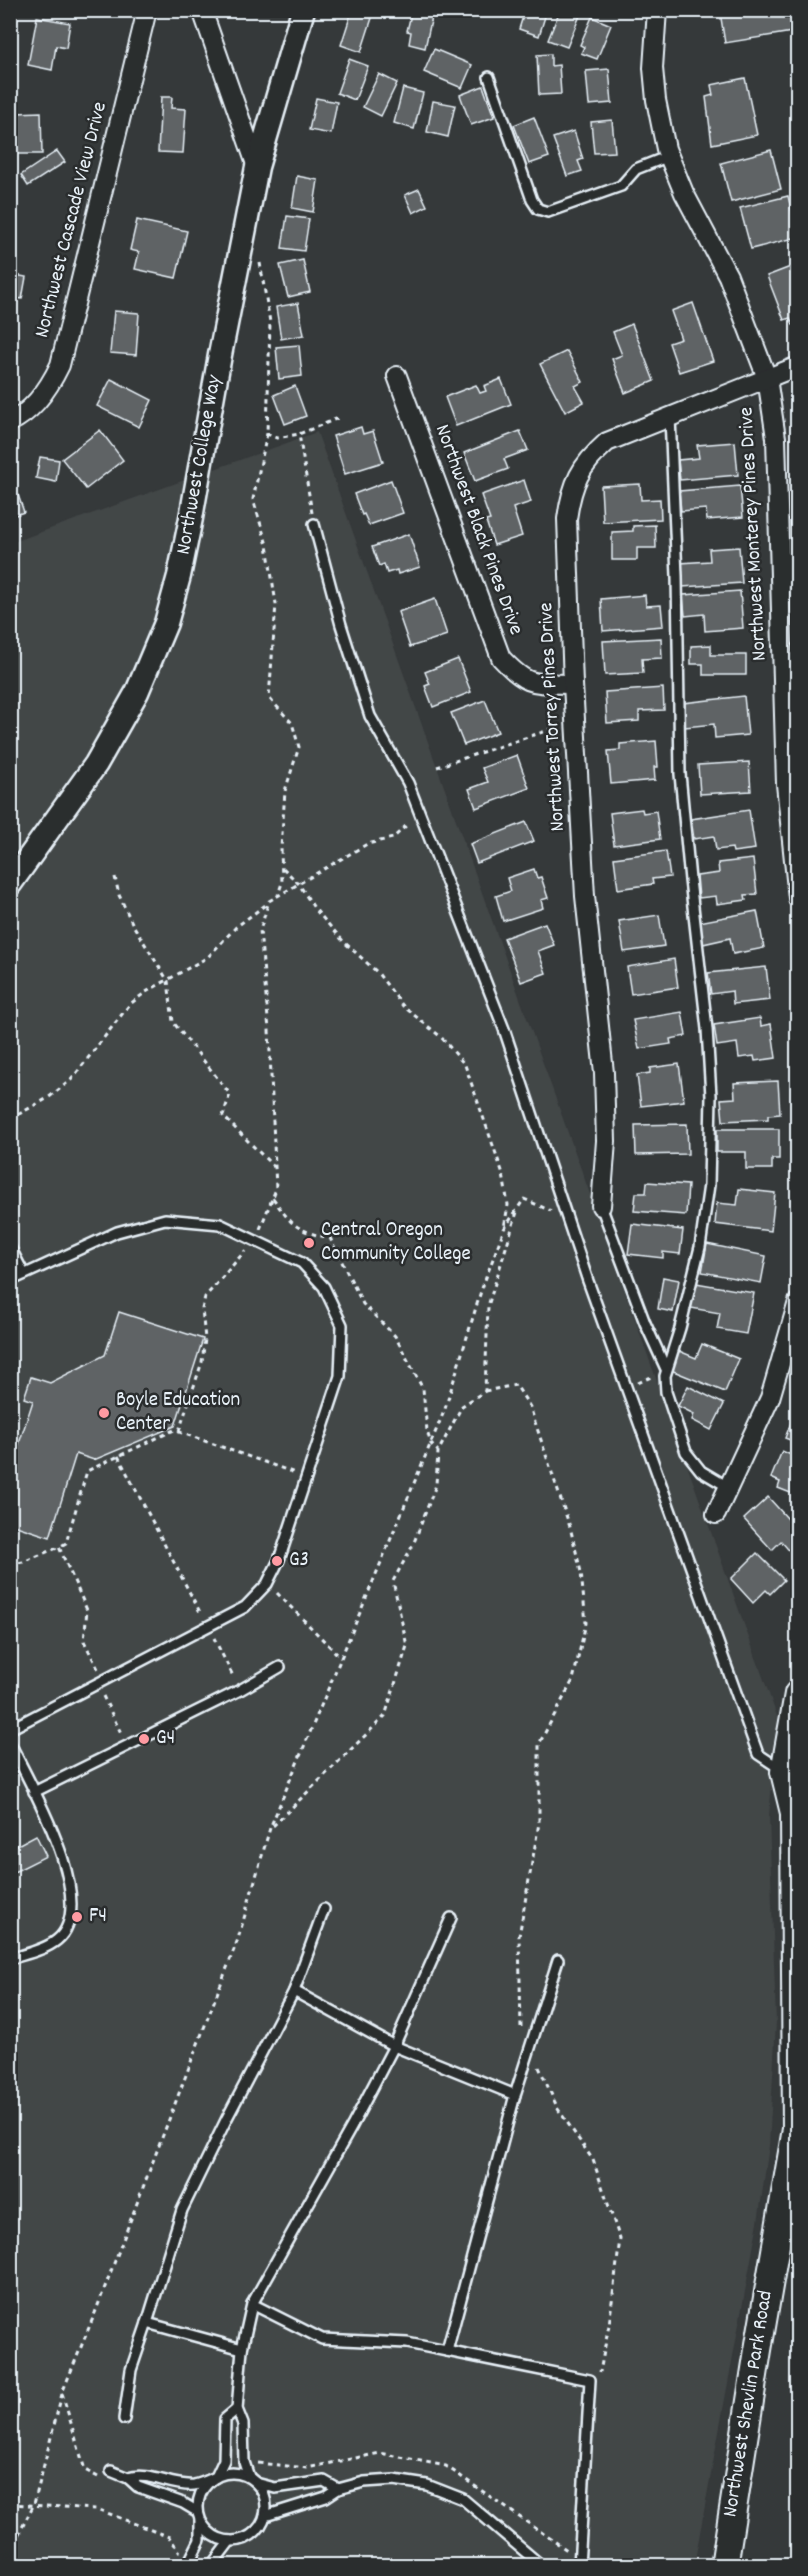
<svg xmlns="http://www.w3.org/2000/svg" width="808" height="2576" font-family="Dekko,sans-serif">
<rect width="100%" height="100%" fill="#35393a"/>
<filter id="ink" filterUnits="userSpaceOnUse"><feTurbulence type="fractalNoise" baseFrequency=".0167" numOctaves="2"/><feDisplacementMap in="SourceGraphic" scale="12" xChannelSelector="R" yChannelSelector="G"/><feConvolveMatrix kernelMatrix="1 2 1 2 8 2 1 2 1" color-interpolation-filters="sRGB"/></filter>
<g filter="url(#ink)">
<!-- built -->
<polygon fill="#424647" points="317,432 778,1719 769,1816 776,2022 769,2146 758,2222 694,2565 11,2566 11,543"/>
<!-- building -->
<g fill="#5f6365" stroke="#e8f1f8" stroke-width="1.5">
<polygon points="412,10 433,12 425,48 409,44 411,32 407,31"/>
<polygon points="525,10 547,10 539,36 519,29"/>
<polygon points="560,10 581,13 567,47 548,40"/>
<polygon points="728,10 798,10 798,31 725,43 720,12"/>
<polygon points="352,11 372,18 361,52 341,45"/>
<polygon points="37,17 70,23 66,48 56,46 52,70 28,65"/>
<polygon points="592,17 611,25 597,59 581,53 584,47 580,45"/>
<polygon points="434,49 472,65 462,88 424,72"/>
<polygon points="551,54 551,66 559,65 561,94 539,95 537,55"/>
<polygon points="349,59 368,66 355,100 337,93"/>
<polygon points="609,69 612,103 589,105 586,71"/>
<polygon points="379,74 397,83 381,116 363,107"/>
<polygon points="745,78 757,135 712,144 706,97 713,95 711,85"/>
<polygon points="483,86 494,117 471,125 460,95"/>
<polygon points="403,88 423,93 414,129 394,123"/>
<polygon points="161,97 172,97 171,108 186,109 183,153 158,152"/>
<polygon points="316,98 337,102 331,134 309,130"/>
<polygon points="433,101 455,105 448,137 427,132"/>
<polygon points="41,112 42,154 17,154 16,113"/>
<polygon points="534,117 549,157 529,164 514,125"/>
<polygon points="612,120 615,152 594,153 591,122"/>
<polygon points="574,131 583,159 578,161 582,171 567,176 553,138"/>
<polygon points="771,150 781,189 731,202 721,163"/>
<polygon points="57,151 65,162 28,186 21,175"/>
<polygon points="297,176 318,180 313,212 292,208"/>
<polygon points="419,189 427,206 413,213 405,195"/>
<polygon points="788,196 798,237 751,249 740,208"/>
<polygon points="287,216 309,219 304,251 282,248"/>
<polygon points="137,220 187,231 176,278 135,269 139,252 130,250"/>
<polygon points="10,243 18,245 15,261 10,260"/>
<polygon points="303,260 310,292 288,297 280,265"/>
<polygon points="793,266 798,279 798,323 793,325 790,318 784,320 767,276"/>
<polygon points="10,274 26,277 22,299 10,297"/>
<polygon points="298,303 304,335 281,339 276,307"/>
<polygon points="693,303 713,361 679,372 669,343 681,339 671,311"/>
<polygon points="114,311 139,313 136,355 110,353"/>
<polygon points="632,324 654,381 625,393 612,359 622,355 613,332"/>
<polygon points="299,345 302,376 279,379 276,347"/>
<polygon points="567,351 583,382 575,386 584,402 565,412 540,364"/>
<polygon points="111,379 152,400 139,427 97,406"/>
<polygon points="501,379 511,404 456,426 445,397 476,385 480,393 486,391 484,386"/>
<polygon points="295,386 306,416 285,424 274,395"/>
<polygon points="361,427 363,434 373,431 383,462 345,474 333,436"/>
<polygon points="100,430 123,460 86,489 62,459"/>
<polygon points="520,431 528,450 504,459 508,469 475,481 464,453"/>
<polygon points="735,442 738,475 680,480 678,460 699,458 697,445"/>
<polygon points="40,457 59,460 56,482 36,478"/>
<polygon points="391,480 403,513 369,525 364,514 362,515 354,494"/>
<polygon points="524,480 531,502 513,508 522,536 494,545 486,521 490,520 481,495"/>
<polygon points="640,484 641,500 660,499 661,519 603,522 601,486"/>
<polygon points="740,486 743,517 707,520 706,509 681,511 679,491"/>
<polygon points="16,489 24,512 10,517 10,491"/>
<polygon points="655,525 656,548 637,548 637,560 612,560 612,532 633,531 633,526"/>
<polygon points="409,534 420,567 398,574 397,570 387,573 384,564 379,566 372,547"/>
<polygon points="739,547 742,583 682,587 680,563 710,561 709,549"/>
<polygon points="740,591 743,628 705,631 704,614 685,616 683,595"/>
<polygon points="645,595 646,606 661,605 663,626 603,631 601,599"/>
<polygon points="435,599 447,635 410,647 398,612"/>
<polygon points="661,638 662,658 642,659 643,673 605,675 603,641"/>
<polygon points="711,645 711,655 746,655 746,675 703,675 703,664 691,664 691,646"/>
<polygon points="458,659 471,692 433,707 425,686 430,684 425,672"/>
<polygon points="663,688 664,710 639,711 639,721 607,723 605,692"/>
<polygon points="744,696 748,735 715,738 714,724 685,727 683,703"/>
<polygon points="485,700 498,732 464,745 451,713"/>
<polygon points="656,741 658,767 654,767 655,780 611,784 608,751 620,750 620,744"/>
<polygon points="517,755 529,788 476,808 469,789 488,782 482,768"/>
<polygon points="749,762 751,791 700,794 698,765"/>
<polygon points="642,809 643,813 656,811 660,839 614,845 610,813"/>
<polygon points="749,810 755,849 733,852 732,848 716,850 714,836 694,839 691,819"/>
<polygon points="526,822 534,841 477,863 470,844"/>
<polygon points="666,851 670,877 652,879 653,884 618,889 614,858"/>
<polygon points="753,859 757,894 745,895 746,900 717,904 716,896 699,898 697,876 719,873 718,863"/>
<polygon points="534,869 537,878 541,877 548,898 541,900 543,908 503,921 496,896 511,891 507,878"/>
<polygon points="757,911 764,948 733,954 730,938 703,944 699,922"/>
<polygon points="659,915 664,946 624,952 619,921"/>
<polygon points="545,923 554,945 538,951 546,973 521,982 504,938"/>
<polygon points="674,959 678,987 631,994 627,967"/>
<polygon points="766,967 770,1000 733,1004 732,991 711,994 708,973"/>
<polygon points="682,1012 686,1036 670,1039 671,1044 639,1049 633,1020"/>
<polygon points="760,1018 761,1026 771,1024 776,1058 755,1061 754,1056 739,1058 737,1043 717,1046 714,1025"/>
<polygon points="679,1064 684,1101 641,1106 637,1075 650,1073 650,1068"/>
<polygon points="778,1081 780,1114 768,1115 768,1119 723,1121 721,1099 735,1098 734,1083"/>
<polygon points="687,1124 688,1154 636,1155 635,1125"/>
<polygon points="717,1129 779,1129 779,1159 772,1159 772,1169 746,1169 746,1152 717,1152"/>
<polygon points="647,1182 688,1185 686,1215 634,1211 636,1193 646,1193"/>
<polygon points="739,1189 775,1193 771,1231 715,1224 717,1203 737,1205"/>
<polygon points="632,1224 683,1230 680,1254 663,1252 663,1258 628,1254"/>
<polygon points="707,1244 766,1256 761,1283 702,1272"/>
<polygon points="663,1277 679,1280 673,1312 658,1309"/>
<polygon points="696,1283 754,1293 746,1334 717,1329 720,1313 691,1308"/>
<polygon points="119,1312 203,1339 175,1426 94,1460 76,1454 50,1537 10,1524 10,1471 33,1401 24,1398 31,1377 50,1383 105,1355"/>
<polygon points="702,1344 739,1359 725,1392 671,1370 679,1351 696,1358"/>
<polygon points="688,1386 724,1404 711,1430 692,1420 694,1414 678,1406"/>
<polygon points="796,1410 798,1410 798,1443 785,1438"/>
<polygon points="782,1451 798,1458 798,1496 778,1488 780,1482 771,1478"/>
<polygon points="768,1497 798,1530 798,1551 793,1555 781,1541 772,1550 744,1519"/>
<polygon points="757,1553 784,1580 770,1594 766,1590 753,1603 731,1579"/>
<polygon points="36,1835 46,1856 10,1874 10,1849"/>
</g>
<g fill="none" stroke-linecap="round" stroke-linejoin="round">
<!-- service casing -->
<g stroke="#e8f1f8" stroke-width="14">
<g id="service">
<polyline points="489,77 532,200 538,209 548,212 621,186 636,169 669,156"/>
<polyline points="670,417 677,576 680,774 690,880 707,1029 711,1096 709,1185 700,1247 680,1328 665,1376 666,1392 686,1452 701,1471 728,1487"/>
<polyline points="314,524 341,625 370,716 408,783 504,1029 588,1281 758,1754 782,1770"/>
<polyline points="601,1206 645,1323 666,1369"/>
<polyline points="10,1247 24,1274"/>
<polyline points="10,1281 117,1232 165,1219 220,1224 302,1263 324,1287 342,1325 340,1376 279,1560 267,1584 245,1607 10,1729"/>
<path d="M10,1743C29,1782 101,1904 57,1940C45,1950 25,1954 10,1959"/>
<polyline points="34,1792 240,1690 280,1667"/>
<polyline points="324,1909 294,1991 394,2046 515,2095 447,2351"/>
<polyline points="515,2095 558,1960"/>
<polyline points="252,2304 322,2339 407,2343 590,2380 579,2566"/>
<polyline points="242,2349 147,2323 182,2210 227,2118 294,1991"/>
<polyline points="124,2419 131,2370 147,2323"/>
<polyline points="111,2471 128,2478 138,2487 183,2503 198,2512"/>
<circle cx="232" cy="2507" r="34"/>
<polyline points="249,2477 244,2462 243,2424 237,2409 242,2349 252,2304 352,2126 394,2046 451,1918"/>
<path d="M128,2478C151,2471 170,2487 194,2485C201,2484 209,2480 216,2477L224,2460L225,2419L237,2409"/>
<polyline points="256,2483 275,2488 324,2481 338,2489"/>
<polyline points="265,2516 326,2497 338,2489 364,2482 394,2480 427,2485 463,2499 542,2566"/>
<polyline points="187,2566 200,2540 200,2520"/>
<polyline points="211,2566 230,2541"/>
</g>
</g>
<!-- minor casing -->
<g stroke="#e8f1f8" stroke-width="22">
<g id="minor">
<polyline points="202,10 257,167"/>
<polyline points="657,10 653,68 656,100 666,149 684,193 728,276 767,378 776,438 786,784 798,898"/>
<path d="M397,376L501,658C529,688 534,683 573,684"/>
<path d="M10,422C34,411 49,388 60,365L147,10"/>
<path d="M601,1206L606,1141L604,1073L585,896L573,684L567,519C572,483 580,466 607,442L798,366"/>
<polyline points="716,1514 770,1398 798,1302"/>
</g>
</g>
<!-- tertiary casing -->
<g stroke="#e8f1f8" stroke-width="27">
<polyline id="tertiary" points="10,884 96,764 137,692 166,623 179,576 191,518 220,355 257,167 303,10"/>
</g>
<!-- secondary casing -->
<g stroke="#e8f1f8" stroke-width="30">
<polyline id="secondary" points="724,2566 758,2350 796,2129 794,1813 784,1772 798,1694"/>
</g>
<!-- path -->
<g stroke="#e8f1f8" stroke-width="3" stroke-dasharray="4.5 4.5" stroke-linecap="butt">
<polyline points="260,263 270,322 267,434 277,438 299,434"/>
<polyline points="267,434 253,499 267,545 276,604 269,698 292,723 299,747 285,791 281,848 282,883 278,895"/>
<polyline points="312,513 299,434 341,417"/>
<polyline points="437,767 555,728"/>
<polyline points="283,868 299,884 314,908 344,942 377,972 403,1006 441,1037 465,1065 503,1174 508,1205 504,1228"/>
<polyline points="115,877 119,895 133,925 168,981 173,1022 230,1094 223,1116 274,1167"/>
<polyline points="10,1119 48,1098 71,1080 130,1004 146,992 208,957 236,927 268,903"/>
<path d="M273,1198C292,1226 297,1231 330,1238L363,1304L395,1336L423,1389L427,1431L431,1444L438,1451"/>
<polyline points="260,1229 276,1189 269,1030 260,930 269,901 367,844 393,838 409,823"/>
<polyline points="638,1383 651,1377"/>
<polyline points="485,1391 516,1385 530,1407 570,1527 581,1572 586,1623 573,1680 539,1744 539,1823 519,1936 521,2028"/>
<polyline points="179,1431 202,1362 205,1339 202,1309 205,1297 245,1251"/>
<polyline points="118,1456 201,1614"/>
<polyline points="10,1564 23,1562 59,1547"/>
<polyline points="277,1593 341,1658"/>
<polyline points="214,1638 234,1678"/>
<polyline points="98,1669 84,1641 87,1610 59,1547 66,1543 87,1471 174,1430 295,1473"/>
<polyline points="103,1696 121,1733"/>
<polyline points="273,1826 385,1716 407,1646 393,1581 413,1545 436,1485 438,1452 462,1406 485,1391 488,1306 517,1212"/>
<polyline points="539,2067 558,2109 593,2160 620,2239 609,2325 600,2372"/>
<polyline points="258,2463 307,2468 380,2453 446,2466 567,2550"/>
<polyline points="98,2477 85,2470 62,2393 95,2313 238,1939 270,1828 445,1409 481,1291 504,1229 524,1199 551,1211"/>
<polyline points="10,2504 97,2509 169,2537 180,2552"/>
<polyline points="10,2551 34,2504 62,2394"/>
</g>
<!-- service -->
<use href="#service" stroke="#2a2d2e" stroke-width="9"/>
<!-- minor -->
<use href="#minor" stroke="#2a2d2e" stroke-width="18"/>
<!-- tertiary -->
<use href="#tertiary" stroke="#2a2d2e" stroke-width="22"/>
<!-- secondary -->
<use href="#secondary" stroke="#2a2d2e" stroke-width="26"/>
</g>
</g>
<!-- markers -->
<g fill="#ff9aa2" stroke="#2a2d2e" stroke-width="2">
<circle cx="309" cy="1243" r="6"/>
<circle cx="104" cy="1413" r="6"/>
<circle cx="277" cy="1561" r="6"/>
<circle cx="144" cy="1739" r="6"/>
<circle cx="77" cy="1917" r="6"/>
</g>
<g text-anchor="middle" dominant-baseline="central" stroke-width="5" stroke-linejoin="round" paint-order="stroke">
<!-- street labels -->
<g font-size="21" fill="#e8f1f8" stroke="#2a2d2e">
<text transform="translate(72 220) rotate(-76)">Northwest Cascade View Drive</text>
<text transform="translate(200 465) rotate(-80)">Northwest College Way</text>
<text transform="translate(478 530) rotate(70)">Northwest Black Pines Drive</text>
<text transform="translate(754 534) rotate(-93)">Northwest Monterey Pines Drive</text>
<text transform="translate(553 717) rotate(-93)">Northwest Torrey Pines Drive</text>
<text transform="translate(749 2404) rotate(-81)">Northwest Shevlin Park Road</text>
</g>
<!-- poi labels -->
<g font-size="21" fill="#e8f1f8" stroke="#2a2d2e" text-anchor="start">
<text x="321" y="1231">Central Oregon<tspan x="321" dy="24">Community College</tspan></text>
<text x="116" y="1401">Boyle Education<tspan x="116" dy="24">Center</tspan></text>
<text x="289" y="1561">G3</text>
<text x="156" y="1739">G4</text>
<text x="89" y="1917">F4</text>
</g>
</g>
<!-- margin -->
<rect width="808" height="2576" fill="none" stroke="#2a2d2e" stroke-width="36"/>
<rect x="18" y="18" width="772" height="2540" fill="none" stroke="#e8f1f8" stroke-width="2" filter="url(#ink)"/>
</svg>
